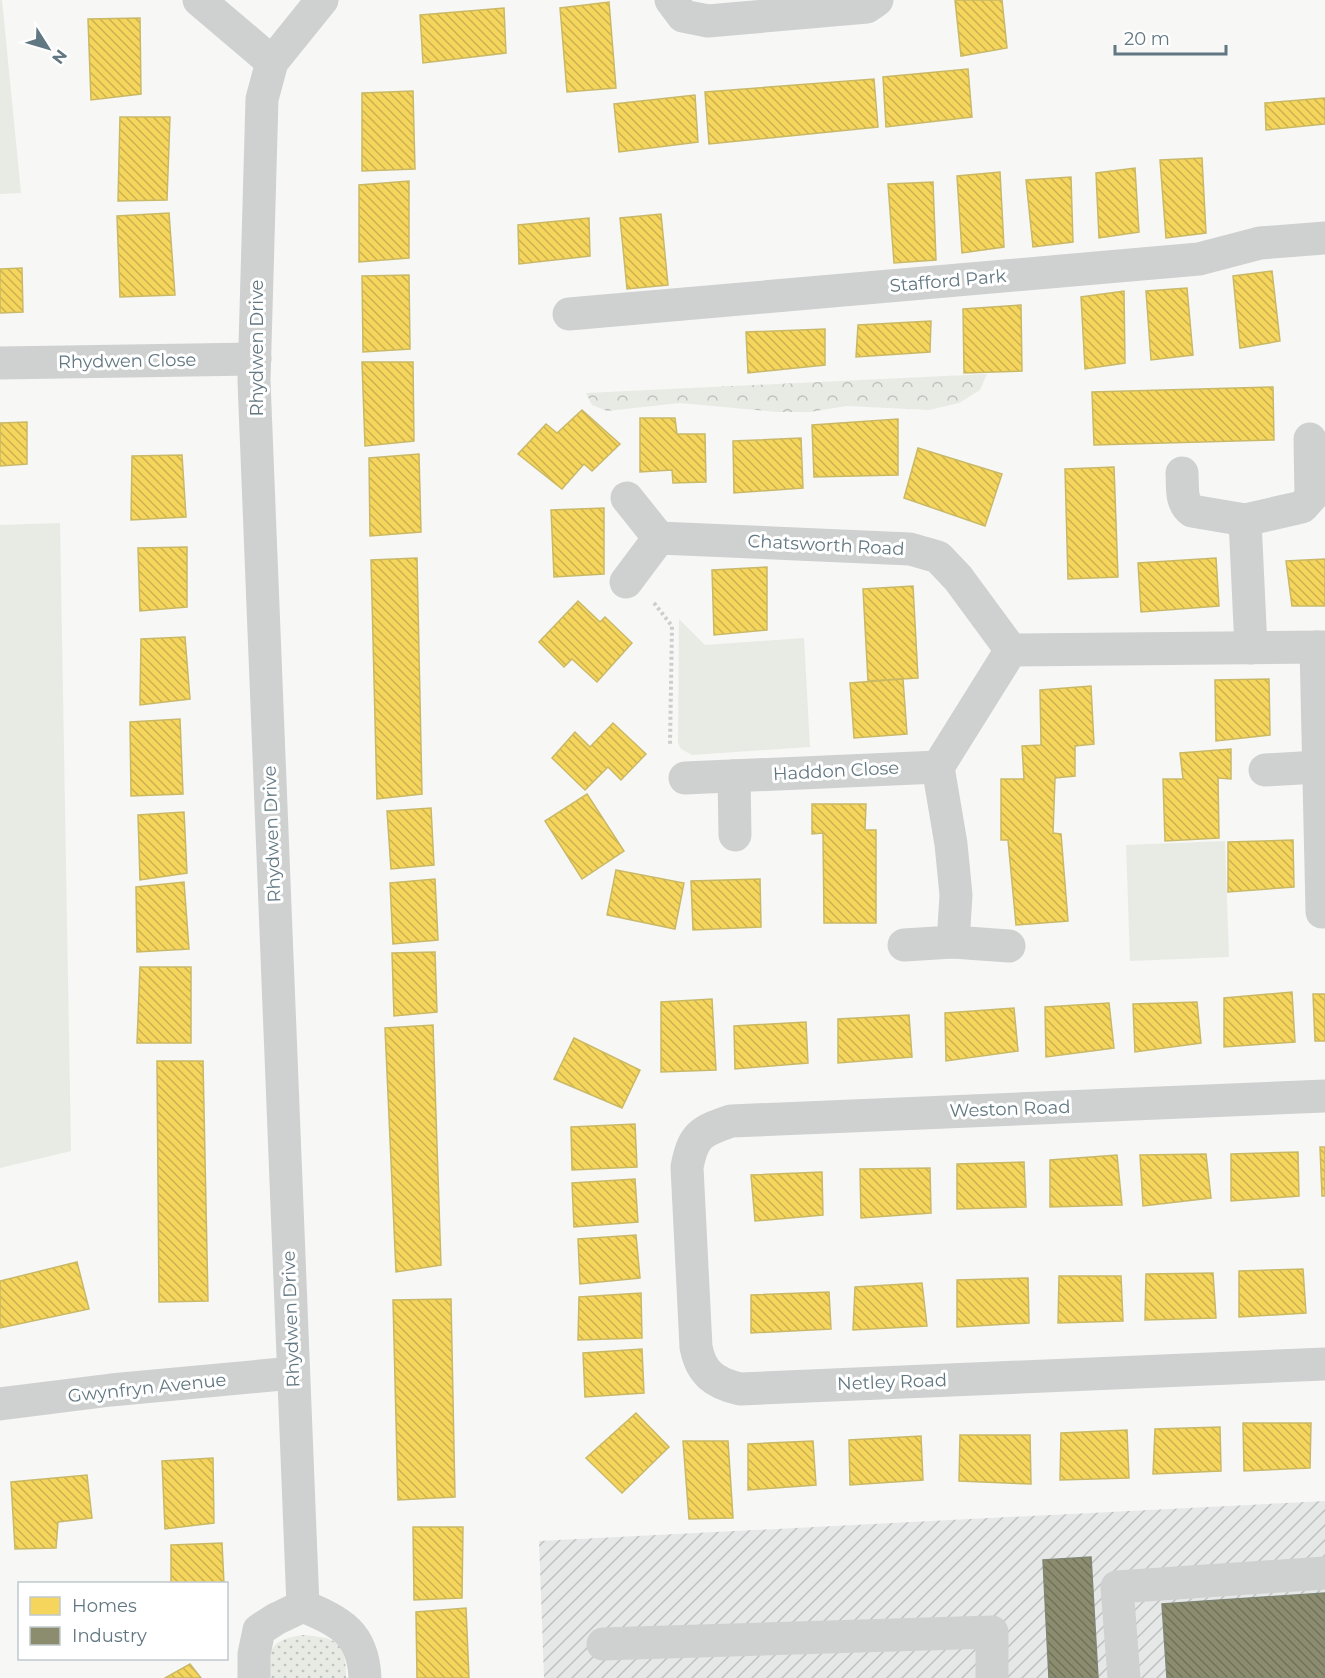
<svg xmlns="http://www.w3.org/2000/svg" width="1325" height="1678" font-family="Montserrat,sans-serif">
<defs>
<pattern id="industrial-furrows" width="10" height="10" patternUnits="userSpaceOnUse" patternTransform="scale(1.5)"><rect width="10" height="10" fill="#e6e8e7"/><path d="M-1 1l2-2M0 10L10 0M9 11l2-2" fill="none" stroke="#bec1c1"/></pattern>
<pattern id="grass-dots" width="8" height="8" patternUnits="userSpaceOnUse" patternTransform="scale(1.5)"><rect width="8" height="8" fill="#e7ebe4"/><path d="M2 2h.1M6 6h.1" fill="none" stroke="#bfc3be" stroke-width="1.8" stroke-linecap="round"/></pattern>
<pattern id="forest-crowns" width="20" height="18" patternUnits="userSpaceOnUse" patternTransform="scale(1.5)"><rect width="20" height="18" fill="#e7ebe4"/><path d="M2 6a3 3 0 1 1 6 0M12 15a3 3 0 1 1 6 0" fill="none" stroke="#bfc3be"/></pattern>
<pattern id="homes-back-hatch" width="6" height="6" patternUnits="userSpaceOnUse" patternTransform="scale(1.5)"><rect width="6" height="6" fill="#f6d55c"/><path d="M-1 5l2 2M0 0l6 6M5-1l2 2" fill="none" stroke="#cbb251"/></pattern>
<pattern id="industry-back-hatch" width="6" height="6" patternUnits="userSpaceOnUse" patternTransform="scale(1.5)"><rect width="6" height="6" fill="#8c8c6e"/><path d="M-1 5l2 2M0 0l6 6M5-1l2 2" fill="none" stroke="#70725c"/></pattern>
</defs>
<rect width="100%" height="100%" fill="#f7f7f6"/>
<!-- industrial -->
<polygon fill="url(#industrial-furrows)" points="1325,1501 1325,1678 544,1678 539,1541"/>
<!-- grass -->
<path fill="url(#grass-dots)" d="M303,1635C337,1638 346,1641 346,1678H266C269,1648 270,1640 303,1635Z"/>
<!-- forest -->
<polygon fill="url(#forest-crowns)" points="987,374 980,390 959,403 929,410 846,406 810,412 777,412 680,403 607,411 592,405 586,393"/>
<!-- park -->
<g fill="#e7ebe4">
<polygon points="0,0 2,0 21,193 0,194"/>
<polygon points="60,523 71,1151 0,1168 0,525"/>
<polygon points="679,619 705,645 804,638 810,747 692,755 681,749 678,743"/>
<polygon points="1225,841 1229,957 1130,961 1126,845"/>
</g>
<!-- homes -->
<g fill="url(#homes-back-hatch)" stroke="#c9b967" stroke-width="1.5">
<polygon points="955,0 1002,0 1007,48 961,56"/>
<polygon points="609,2 616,88 567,92 560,8"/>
<polygon points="504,8 506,53 423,63 420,15"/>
<polygon points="140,18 141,94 91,100 88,19"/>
<polygon points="968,69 972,117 886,127 883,77"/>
<polygon points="874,79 878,127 709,144 705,92"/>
<polygon points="413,91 415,169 362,171 362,93"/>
<polygon points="695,95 698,142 619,152 614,104"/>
<polygon points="1325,98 1325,124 1266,130 1265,103"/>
<polygon points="120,117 170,117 167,200 118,201"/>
<polygon points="1202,158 1206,233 1166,238 1160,160"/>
<polygon points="1135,168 1139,232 1099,238 1096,173"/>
<polygon points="1000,172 1004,247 962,253 957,176"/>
<polygon points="1071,177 1073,242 1033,247 1026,180"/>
<polygon points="409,181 409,258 359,262 359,185"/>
<polygon points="933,182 936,260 894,263 888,184"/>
<polygon points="169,213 175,295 120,297 117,216"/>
<polygon points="661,214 668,285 627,289 620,218"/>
<polygon points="589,218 590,256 519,264 518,225"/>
<polygon points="22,268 23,312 0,313 0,269"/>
<polygon points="1272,271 1280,341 1240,348 1233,276"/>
<polygon points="409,275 410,349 363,352 362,276"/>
<polygon points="1187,288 1193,355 1151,360 1146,291"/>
<polygon points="1124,291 1125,363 1085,369 1081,297"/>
<polygon points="1021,305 1022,371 964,373 963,309"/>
<polygon points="931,321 930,352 856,357 858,325"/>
<polygon points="825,329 825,365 748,373 746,332"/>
<polygon points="362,362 413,362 414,441 365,446"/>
<polygon points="1273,387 1274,440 1094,445 1092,392"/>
<polygon points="582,410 620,444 592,471 584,464 562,489 518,454 546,424 557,433"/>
<polygon points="640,418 675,418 677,434 705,434 706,482 673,483 672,470 640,472"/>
<polygon points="898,419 898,475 814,477 812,425"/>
<polygon points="27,422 27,464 0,466 0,423"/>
<polygon points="801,438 803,488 734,493 733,441"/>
<polygon points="918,448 1002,474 985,526 904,498"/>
<polygon points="419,454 421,532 370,536 369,458"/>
<polygon points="182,455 186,517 131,520 132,456"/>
<polygon points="1114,467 1118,577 1068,579 1065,469"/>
<polygon points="604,508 604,574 554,577 551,510"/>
<polygon points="187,547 187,607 140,611 138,548"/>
<polygon points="417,558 422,794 377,799 371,560"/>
<polygon points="1216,558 1219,606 1141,612 1138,563"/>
<polygon points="1325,559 1325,606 1292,606 1286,561"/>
<polygon points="767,567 767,630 714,635 712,570"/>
<polygon points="913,586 918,678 868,681 863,589"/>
<polygon points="578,601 600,622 605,617 632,643 597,682 572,659 564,667 539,642"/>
<polygon points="185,637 190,699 140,705 141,639"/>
<polygon points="903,679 907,734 854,738 850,683"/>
<polygon points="1269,679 1270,735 1216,741 1215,680"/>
<polygon points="1091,686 1094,744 1075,746 1075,776 1055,778 1053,833 1061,834 1068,921 1016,925 1008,840 1001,840 1001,779 1024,779 1022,746 1041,745 1040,690"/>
<polygon points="180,719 183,794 131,796 130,722"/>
<polygon points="613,723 646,754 621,780 608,767 585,790 552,758 575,732 590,747"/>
<polygon points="1231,749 1231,779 1218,778 1219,838 1165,841 1163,779 1183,779 1180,753"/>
<polygon points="587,794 624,851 582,879 545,821"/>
<polygon points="812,804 866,804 865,830 876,830 876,923 824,923 823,833 812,834"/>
<polygon points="431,808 434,865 391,869 387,811"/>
<polygon points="184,812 187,873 140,880 138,815"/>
<polygon points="1293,840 1294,887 1228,892 1228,842"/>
<polygon points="616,870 684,883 675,929 607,915"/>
<polygon points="435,879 438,940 393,944 390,883"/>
<polygon points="760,879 761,927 693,930 691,881"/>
<polygon points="184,882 189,949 137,952 136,887"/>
<polygon points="435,952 437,1012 394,1016 392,953"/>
<polygon points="140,967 191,967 191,1043 137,1043"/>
<polygon points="1292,992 1295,1042 1224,1047 1224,998"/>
<polygon points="1313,994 1325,994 1325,1041 1315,1041"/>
<polygon points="712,999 716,1070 661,1072 661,1002"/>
<polygon points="1197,1002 1201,1043 1135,1052 1133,1004"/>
<polygon points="1109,1003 1114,1048 1046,1057 1045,1007"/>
<polygon points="1014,1008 1018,1051 946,1061 945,1013"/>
<polygon points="909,1015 912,1057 838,1063 838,1019"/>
<polygon points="806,1022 808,1063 735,1069 734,1026"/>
<polygon points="433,1025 441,1265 396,1272 385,1028"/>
<polygon points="574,1038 640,1070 622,1108 554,1079"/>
<polygon points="157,1061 203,1061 208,1301 159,1302"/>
<polygon points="635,1124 637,1167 572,1170 571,1127"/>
<polygon points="1320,1147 1325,1147 1325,1196 1322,1196"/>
<polygon points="1298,1152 1299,1196 1231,1201 1231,1154"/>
<polygon points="1206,1154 1211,1198 1143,1206 1140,1155"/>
<polygon points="1117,1155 1122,1205 1050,1207 1050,1160"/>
<polygon points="1024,1162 1026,1207 957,1209 957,1164"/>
<polygon points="930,1168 931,1213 861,1218 860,1169"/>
<polygon points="822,1172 823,1215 755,1221 751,1175"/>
<polygon points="635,1179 638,1222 574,1227 572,1183"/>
<polygon points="636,1235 640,1278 580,1284 578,1239"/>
<polygon points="77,1262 89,1309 0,1328 0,1281"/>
<polygon points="1303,1269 1306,1313 1239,1317 1239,1271"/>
<polygon points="1213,1273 1216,1318 1145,1320 1146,1274"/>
<polygon points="1059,1276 1121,1276 1123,1321 1058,1323"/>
<polygon points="1028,1278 1029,1323 957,1327 957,1280"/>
<polygon points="922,1283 927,1326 853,1330 855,1287"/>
<polygon points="829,1292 831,1329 751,1333 751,1295"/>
<polygon points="641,1293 642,1338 578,1340 579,1297"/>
<polygon points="451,1299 455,1497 398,1500 393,1300"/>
<polygon points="642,1349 644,1393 585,1397 583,1353"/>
<polygon points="636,1413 669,1447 622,1493 586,1458"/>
<polygon points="1243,1423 1311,1423 1310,1468 1244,1471"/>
<polygon points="1220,1427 1221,1471 1153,1474 1155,1429"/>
<polygon points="1127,1430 1129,1478 1060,1480 1061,1433"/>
<polygon points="960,1435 1030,1435 1031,1484 959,1481"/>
<polygon points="921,1436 923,1480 850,1485 849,1440"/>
<polygon points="683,1441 728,1441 733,1518 689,1519"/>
<polygon points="813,1441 816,1485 748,1490 748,1444"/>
<polygon points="213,1458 214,1523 165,1529 162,1461"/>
<polygon points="87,1475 92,1518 58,1522 56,1548 15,1549 11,1482"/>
<polygon points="413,1527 463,1527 462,1598 414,1600"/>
<polygon points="222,1543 224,1584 171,1584 171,1545"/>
<polygon points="466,1608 469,1678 417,1678 416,1612"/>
<polygon points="190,1664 201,1678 165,1678"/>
</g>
<!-- industry -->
<g fill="url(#industry-back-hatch)" stroke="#7f8674" stroke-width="1.5">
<polygon points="1091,1557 1098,1678 1049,1678 1043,1560"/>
<polygon points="1325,1593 1325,1678 1167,1678 1162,1604"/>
</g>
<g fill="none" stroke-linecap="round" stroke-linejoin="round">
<!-- path -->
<polyline stroke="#cccece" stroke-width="4" stroke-dasharray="3 3" stroke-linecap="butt" points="654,603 672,626 670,745"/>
<!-- minor -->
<g stroke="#cfd1d1" stroke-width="33">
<polyline points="199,0 272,62"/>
<polyline points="671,0 683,16 708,21 867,7 877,0"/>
<polyline points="569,314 1199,259 1260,243 1325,238"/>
<polyline points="0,363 255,359"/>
<path d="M1182,473C1183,487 1180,502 1192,511L1245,520"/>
<polyline points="627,498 659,538"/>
<polyline points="626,582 659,538 910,549 938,557 958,578 1011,650 1325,647"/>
<polyline points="1316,647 1322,912"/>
<polyline points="1251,648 1245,520 1302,507 1311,497 1310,439"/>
<polyline points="1265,770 1318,767"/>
<polyline points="734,776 735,835"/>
<polyline points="685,778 938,767"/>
<polyline points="953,942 1009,946"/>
<polyline points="904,945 953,942 956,895 951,844 938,767 1011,650"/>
<path d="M1325,1096L731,1121C701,1131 693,1135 687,1167L696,1347C701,1373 714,1383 740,1389L1325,1364"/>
<polyline points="0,1404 111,1390 293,1373"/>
<polyline points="303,1606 254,381 262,99 272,62 322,0"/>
<polyline points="603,1644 992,1632 992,1678"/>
<path d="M254,1678V1654L259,1630L276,1619L303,1606C341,1622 363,1633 365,1678"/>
<polyline points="1124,1678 1117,1587 1325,1573"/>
</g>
</g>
<g text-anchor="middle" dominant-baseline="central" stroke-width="6" stroke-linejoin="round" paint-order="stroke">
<!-- street labels -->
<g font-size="18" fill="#617782" stroke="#fff">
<text transform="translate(948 281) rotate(-5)">Stafford Park</text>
<text transform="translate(257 348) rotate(-90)">Rhydwen Drive</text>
<text transform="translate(127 361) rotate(-1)">Rhydwen Close</text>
<text transform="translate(826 545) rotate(3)">Chatsworth Road</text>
<text transform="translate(836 771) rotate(-3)">Haddon Close</text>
<text transform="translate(272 834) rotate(-92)">Rhydwen Drive</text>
<text transform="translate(1010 1109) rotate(-2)">Weston Road</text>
<text transform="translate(291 1319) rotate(-92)">Rhydwen Drive</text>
<text transform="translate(892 1382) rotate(-2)">Netley Road</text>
<text transform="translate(147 1388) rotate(-6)">Gwynfryn Avenue</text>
</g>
</g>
<!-- legend -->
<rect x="18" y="1582" width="210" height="78" fill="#ffffff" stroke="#c0c9cd" stroke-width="1.5"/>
<rect x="30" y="1597" width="30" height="18" fill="#f6d55c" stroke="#c0c9cd" stroke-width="1.5"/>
<text x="72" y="1612" font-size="18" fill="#617782">Homes</text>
<rect x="30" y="1627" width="30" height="18" fill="#8c8c6e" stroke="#c0c9cd" stroke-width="1.5"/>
<text x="72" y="1642" font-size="18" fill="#617782">Industry</text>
<!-- north arrow -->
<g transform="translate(48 48) rotate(127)" stroke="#ffffff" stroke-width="4.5" paint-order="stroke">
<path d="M0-4.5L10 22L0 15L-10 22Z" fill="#617782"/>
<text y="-9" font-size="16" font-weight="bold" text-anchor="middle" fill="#617782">N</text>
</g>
<!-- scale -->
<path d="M1115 45v9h111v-9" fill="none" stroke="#617782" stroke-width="3"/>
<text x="1124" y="45" font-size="18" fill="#617782" stroke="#ffffff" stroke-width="4.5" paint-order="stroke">20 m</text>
</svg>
